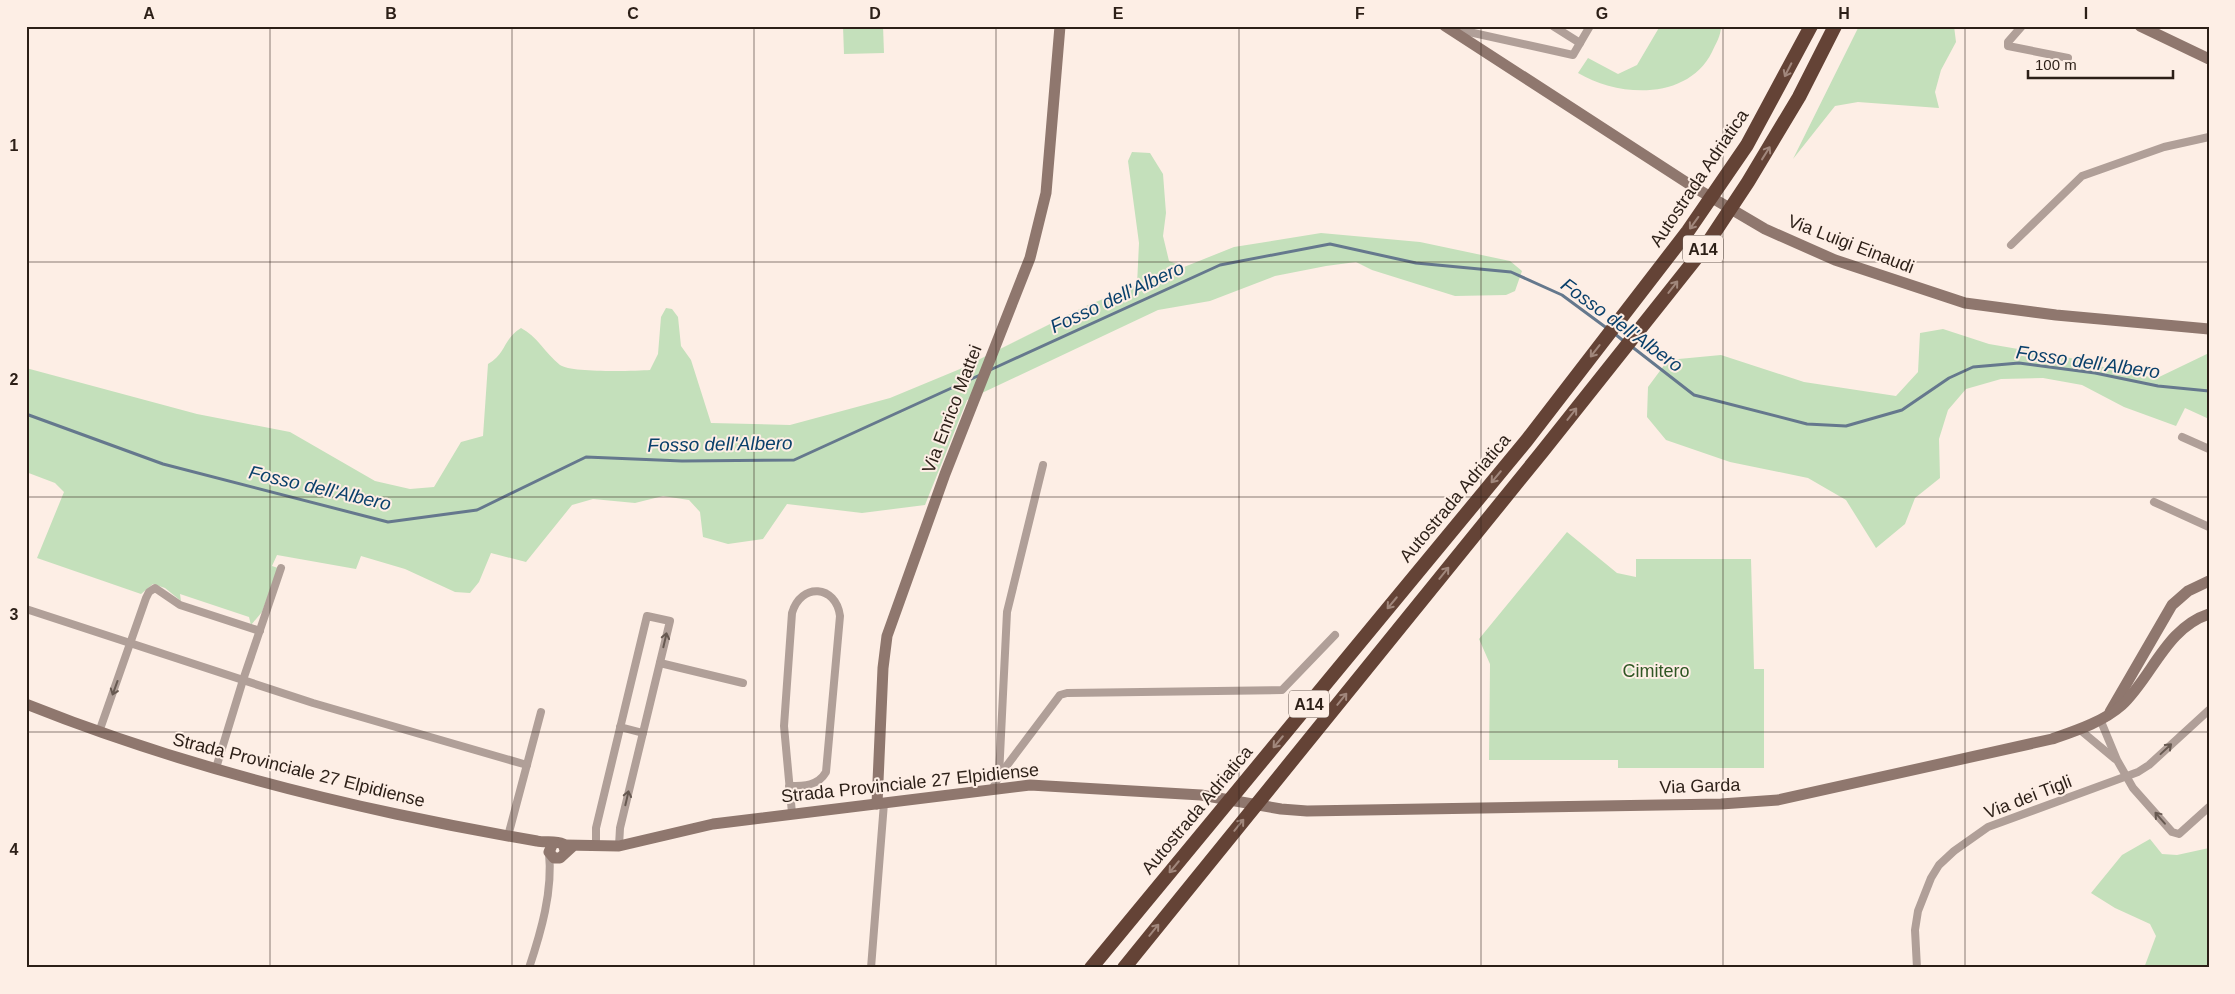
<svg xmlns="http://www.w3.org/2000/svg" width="2235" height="994" font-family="Helvetica,sans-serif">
<rect width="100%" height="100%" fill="#fdeee5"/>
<!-- green -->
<g fill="#c4e0bb">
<polygon points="843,26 883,26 884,53 844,54"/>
<path d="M1660,26H1721C1721,36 1716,43 1712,52C1688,100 1620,98 1578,73L1588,58L1618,74L1637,65Z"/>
<polygon points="1859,26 1954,26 1956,42 1941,70 1935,92 1939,108 1858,102 1835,106 1793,159"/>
<path d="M1132,152L1150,153L1163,174L1166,213L1163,236L1169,261L1184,267L1234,247L1321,233L1420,242L1510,261L1522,271L1515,291L1506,295L1455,296L1372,270L1356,262L1326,266L1275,276L1210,301L1158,310L967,400L925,505L862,513L787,504L763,539L728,544L703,537L700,512L689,500L663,496L635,503L593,499L572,505L526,562L491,553L479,582L470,593L455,592L405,569L361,556L356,569L277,555L272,566L278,568L262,612L251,625L249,617L180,594L181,601L165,588L153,584L141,594L37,558L64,492L55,483L26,472V368L197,414L290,432L375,481L410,489L434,487L461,442L483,436L488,364C507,353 502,340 521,328C537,336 545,353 560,365C571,373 634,371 650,370L658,354L661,317L666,308L672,309L678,317L681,346L691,360L711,423L790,425L890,398L960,369L1086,306L1137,285L1139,243L1128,161Z"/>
<polygon points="1943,329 1989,344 2076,359 2117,371 2157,378 2209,353 2209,419 2185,408 2176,426 2124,407 2082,385 2043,378 2001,379 1966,389 1948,410 1939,439 1940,478 1915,498 1905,524 1876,548 1846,500 1808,478 1730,462 1666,440 1647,417 1648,387 1668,360 1721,355 1804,382 1896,396 1918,372 1920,333"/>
<polygon points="1567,532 1617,573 1636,577 1636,559 1751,559 1754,669 1764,669 1764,768 1618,768 1618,760 1489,760 1490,664 1479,639"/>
<polygon points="2150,839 2162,854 2177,855 2209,848 2209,968 2144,968 2156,936 2150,924 2115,908 2091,893 2122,855"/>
</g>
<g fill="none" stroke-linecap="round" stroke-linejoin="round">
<!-- stream -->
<g stroke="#65788d" stroke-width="3">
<polyline points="1615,334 1626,343"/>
<polyline points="1631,346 1694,395 1807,424 1846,426 1902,410 1949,378 1973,367 2019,363 2095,373 2158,386 2209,391"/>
<polyline points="990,370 1220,265 1330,244 1416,263 1511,272 1562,295 1608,329"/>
<polyline points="26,414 163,464 388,522 477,510 586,457 682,461 794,460 980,375"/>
</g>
<!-- street -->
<g stroke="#b09f98" stroke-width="8">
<polyline points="1553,26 1580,43"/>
<polyline points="2022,26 2008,42 2008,46 2068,58"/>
<polyline points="1451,28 1573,55 1590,26"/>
<polyline points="2011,245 2082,176 2164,147 2209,137"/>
<polyline points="2182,437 2209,449"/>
<polyline points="2154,502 2209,527"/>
<polyline points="26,609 313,703 527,765"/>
<polyline points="660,663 743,683"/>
<polyline points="2100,719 2117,760 2133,788 2172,832 2179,834 2209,807"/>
<polyline points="620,727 643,733"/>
<polyline points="2079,729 2115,759"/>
<polyline points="99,732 146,598 149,592 155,588 180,605 260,631"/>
<polyline points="216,768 243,680 281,568"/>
<polyline points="999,776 1007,612 1043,465"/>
<path d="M789,786C804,786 818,786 826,772L840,616C836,585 801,582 792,613L784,726L792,813"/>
<polyline points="993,788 999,776 1060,695 1067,693 1282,690 1335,635"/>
<polyline points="508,836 541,712"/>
<polyline points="596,847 596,828 647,616 670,621 620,828 619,846"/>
<path d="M529,968C541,932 553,891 549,853"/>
<polyline points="871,968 884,803"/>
<polyline points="1917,968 1915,930 1918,911 1931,878 1939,865 1954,851 1988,827 2138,772 2149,765 2209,710"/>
</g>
<!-- secondary -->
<g stroke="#8f776e" stroke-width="11">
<polyline points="1445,26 1692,186 1765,229 1835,260 1965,303 2056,315 2209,329"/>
<polyline points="2140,26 2209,59"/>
<path d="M26,704C146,752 270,787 396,814C443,824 490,833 537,841C545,843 555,840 563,844L565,850"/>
<polyline points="2110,712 2172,605 2188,591 2209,581"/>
<polyline points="877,804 883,668 887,636 945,474 1030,258 1046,193 1060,26"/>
<polyline points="553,843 549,852 554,858 560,858 572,847"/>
<path d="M564,845L619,846L713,824L1030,785L1201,795L1281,809L1307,811L1721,804L1778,800L2052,739C2075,731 2103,722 2122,705C2152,677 2166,628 2209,614"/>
</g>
<!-- highway -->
<g stroke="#644336" stroke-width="14">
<polyline points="1091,968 1527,440 1688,231 1747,145 1811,26"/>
<polyline points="1124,968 1542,452 1705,247 1748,182 1799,97 1835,26"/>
</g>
</g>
<!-- one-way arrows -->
<defs><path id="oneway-shaft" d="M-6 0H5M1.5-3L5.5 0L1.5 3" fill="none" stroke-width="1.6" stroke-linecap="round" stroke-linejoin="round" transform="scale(1.25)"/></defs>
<g stroke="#a1877c">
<use href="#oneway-shaft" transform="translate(1788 70) rotate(117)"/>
<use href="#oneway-shaft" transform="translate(1766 153) rotate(-58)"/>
<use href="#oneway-shaft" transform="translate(1694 223) rotate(126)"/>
<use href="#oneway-shaft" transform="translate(1673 287) rotate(-52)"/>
<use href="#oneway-shaft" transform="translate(1595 351) rotate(128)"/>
<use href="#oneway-shaft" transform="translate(1572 414) rotate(-52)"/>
<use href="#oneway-shaft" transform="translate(1496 477) rotate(130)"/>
<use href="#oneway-shaft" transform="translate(1444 573) rotate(-51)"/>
<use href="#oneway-shaft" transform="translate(1392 603) rotate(130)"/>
<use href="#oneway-shaft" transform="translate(1342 699) rotate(-51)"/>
<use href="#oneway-shaft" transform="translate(1278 742) rotate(130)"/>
<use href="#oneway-shaft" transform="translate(1239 825) rotate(-51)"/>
<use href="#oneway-shaft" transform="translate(1174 867) rotate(130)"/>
<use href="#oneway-shaft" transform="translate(1154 930) rotate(-51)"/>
</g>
<g stroke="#675951">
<use href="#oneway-shaft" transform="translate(665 640) rotate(-77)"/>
<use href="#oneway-shaft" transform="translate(115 688) rotate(110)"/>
<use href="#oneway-shaft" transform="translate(2166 749) rotate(-43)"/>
<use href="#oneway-shaft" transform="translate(627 798) rotate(-77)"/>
<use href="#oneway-shaft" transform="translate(2160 818) rotate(-131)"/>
</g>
<!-- grid -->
<path fill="none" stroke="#2c1f17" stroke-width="1" stroke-opacity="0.55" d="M270,26V968M512,26V968M754,26V968M996,26V968M1239,26V968M1481,26V968M1723,26V968M1965,26V968M26,262H2209M26,497H2209M26,732H2209"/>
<g text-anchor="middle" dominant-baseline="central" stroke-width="4" stroke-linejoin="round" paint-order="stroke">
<!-- shield labels -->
<g fill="#fdeee5" stroke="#6b5d55" stroke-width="1">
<rect x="1683" y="235.5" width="40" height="27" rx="4"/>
<rect x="1289" y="690.5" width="40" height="27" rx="4"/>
</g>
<g font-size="16" font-weight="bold" fill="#2c1f17">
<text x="1703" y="249">A14</text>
<text x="1309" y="704">A14</text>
</g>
<!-- street labels -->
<g font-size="18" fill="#2c1f17" stroke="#fdeee5">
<text transform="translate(1699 178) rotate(-56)">Autostrada Adriatica</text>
<text transform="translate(1851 244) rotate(21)">Via Luigi Einaudi</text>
<text transform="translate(952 409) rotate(-69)">Via Enrico Mattei</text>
<text transform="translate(1455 498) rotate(-50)">Autostrada Adriatica</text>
<text transform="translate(299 770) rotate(14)">Strada Provinciale 27 Elpidiense</text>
<text transform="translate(910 783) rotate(-6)">Strada Provinciale 27 Elpidiense</text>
<text transform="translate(1700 786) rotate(-2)">Via Garda</text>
<text transform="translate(2028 797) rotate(-21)">Via dei Tigli</text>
<text transform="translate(1197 810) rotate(-50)">Autostrada Adriatica</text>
</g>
<!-- park labels -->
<g font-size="18" fill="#2f5623" stroke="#fdeee5">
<text x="1656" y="671">Cimitero</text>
</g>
<!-- water labels -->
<g font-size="19" font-style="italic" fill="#0a406b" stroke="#fdeee5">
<text transform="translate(1117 297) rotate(-25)">Fosso dell'Albero</text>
<text transform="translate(1622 325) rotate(36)">Fosso dell'Albero</text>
<text transform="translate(2088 362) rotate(8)">Fosso dell'Albero</text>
<text transform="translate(720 444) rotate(-1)">Fosso dell'Albero</text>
<text transform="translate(320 488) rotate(13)">Fosso dell'Albero</text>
</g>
</g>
<!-- border -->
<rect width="2235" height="994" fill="none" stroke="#fdeee5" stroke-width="55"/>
<!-- scale -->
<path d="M2028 70v8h145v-8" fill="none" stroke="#2c1f17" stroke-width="2.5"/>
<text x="2035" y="70" font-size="15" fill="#2c1f17" stroke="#fdeee5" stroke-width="4" paint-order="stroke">100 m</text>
<rect x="28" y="28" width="2180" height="938" fill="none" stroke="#2c1f17" stroke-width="2"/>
<g font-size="16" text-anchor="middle" font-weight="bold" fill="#2c1f17">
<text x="149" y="19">A</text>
<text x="391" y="19">B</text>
<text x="633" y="19">C</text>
<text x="875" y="19">D</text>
<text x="1118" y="19">E</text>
<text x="1360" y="19">F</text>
<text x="1602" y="19">G</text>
<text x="1844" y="19">H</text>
<text x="2086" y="19">I</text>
<text x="14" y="151">1</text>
<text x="14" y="385">2</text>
<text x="14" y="620">3</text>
<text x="14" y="855">4</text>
</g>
</svg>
